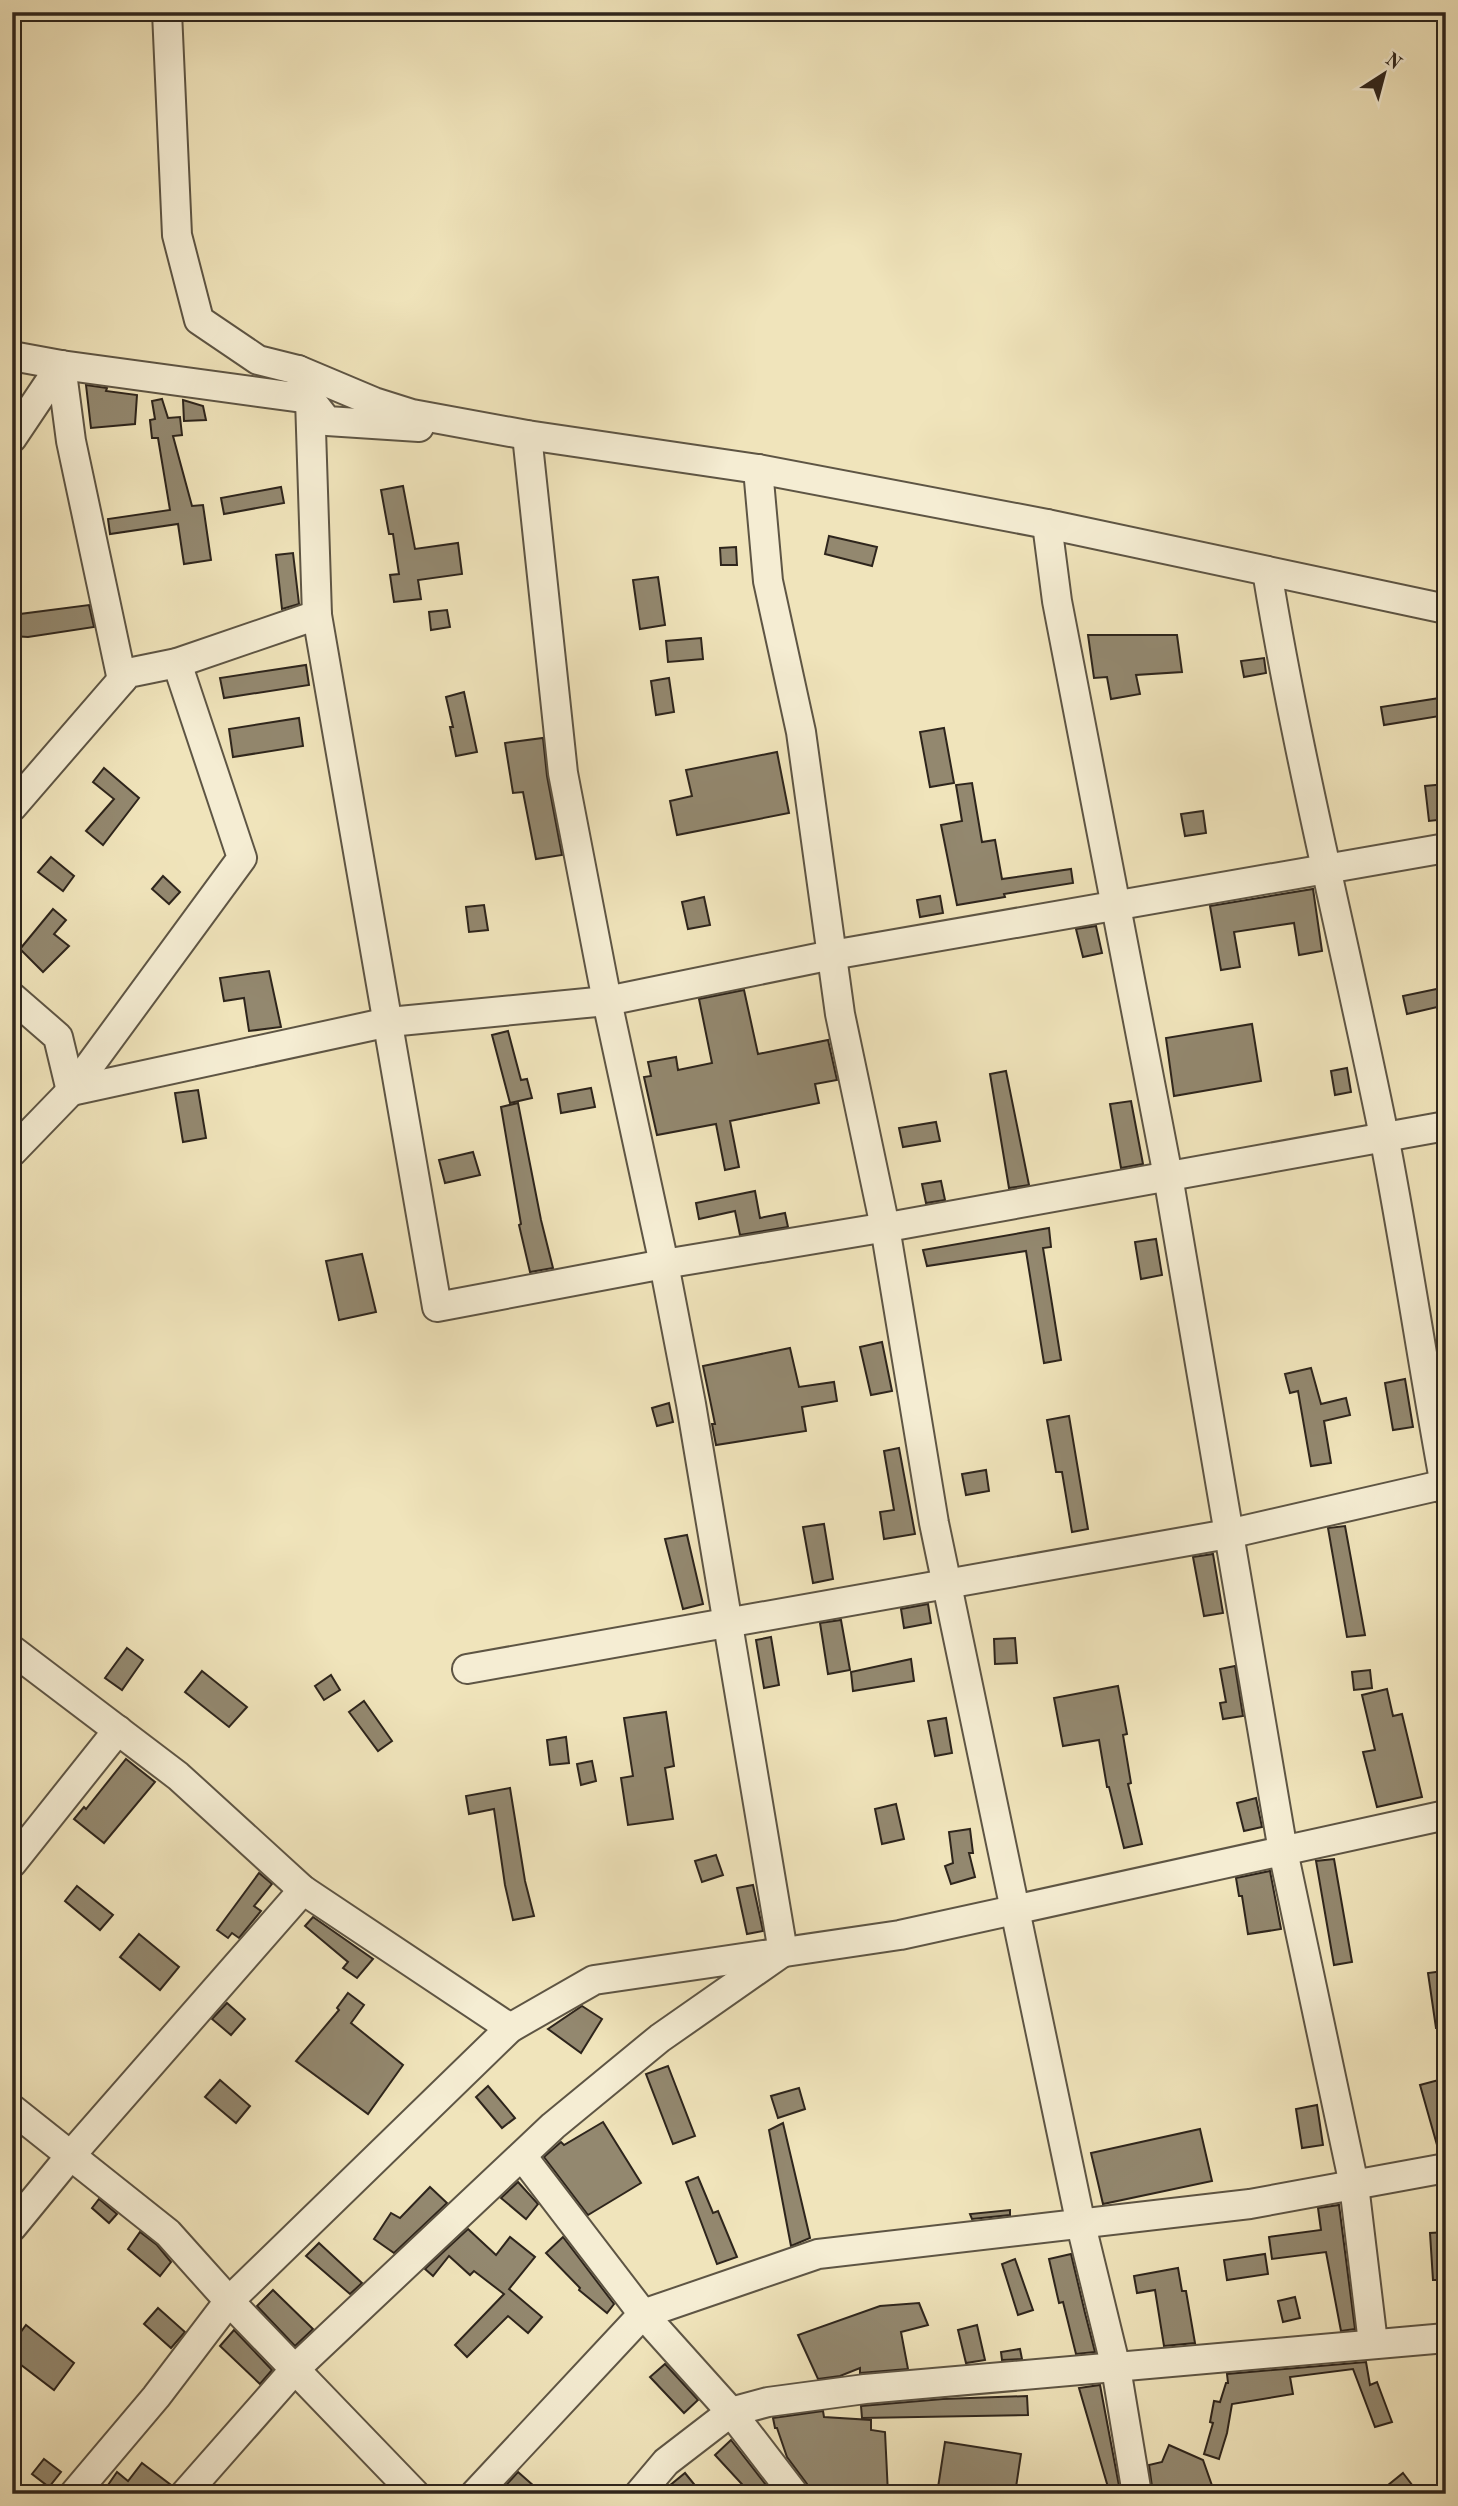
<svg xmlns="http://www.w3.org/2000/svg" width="1458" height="2506" font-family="'Old Standard TT',serif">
<rect width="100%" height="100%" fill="#f0e4bb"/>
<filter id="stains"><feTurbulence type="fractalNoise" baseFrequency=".00286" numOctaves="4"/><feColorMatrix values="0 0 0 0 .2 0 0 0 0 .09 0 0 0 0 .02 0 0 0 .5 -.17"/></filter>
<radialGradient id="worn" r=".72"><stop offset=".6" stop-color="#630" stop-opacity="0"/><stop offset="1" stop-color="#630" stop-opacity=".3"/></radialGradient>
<!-- building -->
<g fill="#93886f" stroke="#2e251c" stroke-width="2">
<polygon points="86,385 107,388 106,391 137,395 135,424 91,428"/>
<polygon points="162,399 168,418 180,417 182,435 173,436 192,506 203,505 211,560 184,564 178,524 110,534 108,519 170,510 158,438 152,438 150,420 155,419 152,401"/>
<polygon points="183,400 203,406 206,420 184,421"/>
<polygon points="403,486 415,549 458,543 462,574 418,580 421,599 394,602 390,575 399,574 393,534 389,534 381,490"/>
<polygon points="281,487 284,503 224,514 221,498"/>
<polygon points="829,536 877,547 872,566 825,554"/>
<polygon points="736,547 737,565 721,565 720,548"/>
<polygon points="293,553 299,604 282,609 276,555"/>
<polygon points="658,577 665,625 640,629 633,580"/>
<polygon points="89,605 94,627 28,637 12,636 12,626 20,614"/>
<polygon points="447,610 450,627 431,630 429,612"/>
<polygon points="1088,635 1177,635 1182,672 1136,675 1140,694 1111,699 1107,677 1094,678"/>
<polygon points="701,638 703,659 668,662 666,641"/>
<polygon points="1264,658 1266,673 1244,677 1241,661"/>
<polygon points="306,665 309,685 224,698 220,678"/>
<polygon points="669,678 674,712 656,715 651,681"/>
<polygon points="464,692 477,752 456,756 450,727 453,727 446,697"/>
<polygon points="1446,697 1446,715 1384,725 1381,707"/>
<polygon points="299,718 303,746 233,757 229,729"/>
<polygon points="944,728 954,783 930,787 920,732"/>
<polygon points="543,738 547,776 562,855 536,859 523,792 513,793 505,743"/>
<polygon points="777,752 789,813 677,835 670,801 692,796 686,770"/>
<polygon points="104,768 139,798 103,845 86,831 114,799 93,782"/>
<polygon points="972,783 982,842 995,840 1002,879 1071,869 1073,883 1004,894 1005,897 957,905 941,825 962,821 956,785"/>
<polygon points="1446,784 1446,819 1429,821 1425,786"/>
<polygon points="1203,811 1206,833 1185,836 1181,814"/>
<polygon points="51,857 74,876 63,891 38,872"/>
<polygon points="163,876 180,892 169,904 152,889"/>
<polygon points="1313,889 1322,951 1299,955 1294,923 1234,932 1240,967 1221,970 1210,906"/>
<polygon points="940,896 943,913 920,917 917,900"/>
<polygon points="704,897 710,925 688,929 682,902"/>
<polygon points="484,905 488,930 469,932 466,907"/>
<polygon points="53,909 66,920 54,934 69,946 43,972 20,949"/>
<polygon points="1096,926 1102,953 1083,957 1076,929"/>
<polygon points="269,971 281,1027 249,1031 244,998 224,1001 220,978"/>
<polygon points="1446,987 1446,1005 1407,1014 1403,996"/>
<polygon points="744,990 758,1054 828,1040 837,1080 815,1084 819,1103 730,1121 739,1167 725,1170 716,1124 657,1135 644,1077 651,1076 648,1062 676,1057 678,1070 712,1063 699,999"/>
<polygon points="1252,1024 1261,1081 1174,1096 1166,1038"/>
<polygon points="508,1031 521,1080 527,1079 532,1098 510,1103 492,1035"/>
<polygon points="1347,1068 1351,1092 1335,1095 1331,1071"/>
<polygon points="1006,1071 1029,1185 1009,1188 990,1074"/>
<polygon points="591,1088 595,1107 561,1113 558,1094"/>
<polygon points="198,1090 206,1138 183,1142 175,1093"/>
<polygon points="1131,1101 1143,1164 1121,1168 1110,1104"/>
<polygon points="518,1103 541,1220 553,1268 530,1272 519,1225 521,1224 501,1107"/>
<polygon points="936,1122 940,1141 903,1147 899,1128"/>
<polygon points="473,1152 480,1175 445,1183 439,1160"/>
<polygon points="941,1181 945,1200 926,1203 922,1184"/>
<polygon points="755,1191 760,1218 785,1213 788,1227 740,1235 735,1211 699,1219 696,1203"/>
<polygon points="1049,1228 1051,1247 1043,1248 1061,1360 1044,1363 1026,1251 927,1266 923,1250"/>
<polygon points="1156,1239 1162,1275 1141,1279 1135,1242"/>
<polygon points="362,1254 376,1312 339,1320 326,1261"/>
<polygon points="882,1342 892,1391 871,1395 860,1347"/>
<polygon points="790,1348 799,1387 834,1382 837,1401 802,1407 806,1431 716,1445 712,1424 715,1424 703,1366"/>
<polygon points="1311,1368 1321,1404 1346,1398 1350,1415 1324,1421 1331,1463 1311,1466 1298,1391 1290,1393 1285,1374"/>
<polygon points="1405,1379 1413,1427 1393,1430 1385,1383"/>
<polygon points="669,1403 673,1422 657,1426 652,1408"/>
<polygon points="1069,1416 1088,1529 1072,1532 1062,1472 1056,1472 1047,1420"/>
<polygon points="899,1448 915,1534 884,1539 880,1512 894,1510 884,1451"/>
<polygon points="986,1470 989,1491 966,1495 962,1474"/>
<polygon points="824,1524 833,1579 813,1583 803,1527"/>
<polygon points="1345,1526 1365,1635 1347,1637 1328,1528"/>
<polygon points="687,1535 703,1604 683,1609 665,1539"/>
<polygon points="1213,1554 1223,1613 1204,1616 1193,1557"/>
<polygon points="928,1604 931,1623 904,1628 901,1609"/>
<polygon points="841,1620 850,1670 828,1674 820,1623"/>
<polygon points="771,1637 779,1685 764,1688 756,1640"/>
<polygon points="1015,1638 1017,1663 995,1664 994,1639"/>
<polygon points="127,1648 143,1660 122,1690 105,1678"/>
<polygon points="911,1659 914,1681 853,1691 851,1672"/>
<polygon points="1235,1666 1243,1716 1223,1719 1220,1703 1226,1702 1220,1669"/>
<polygon points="1370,1670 1372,1688 1354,1690 1352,1672"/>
<polygon points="202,1671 247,1707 229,1727 185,1692"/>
<polygon points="331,1675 340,1690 324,1700 315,1686"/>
<polygon points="1118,1686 1127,1734 1123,1735 1131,1783 1128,1784 1142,1844 1124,1848 1109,1787 1107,1787 1099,1740 1063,1746 1054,1698"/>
<polygon points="1387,1689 1393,1716 1402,1714 1422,1797 1377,1807 1363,1752 1375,1750 1362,1695"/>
<polygon points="364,1701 392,1741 378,1751 349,1712"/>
<polygon points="666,1712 674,1766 665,1768 673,1819 628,1825 621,1778 633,1776 624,1718"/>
<polygon points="946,1718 952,1753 935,1756 928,1721"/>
<polygon points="566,1737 569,1763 550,1765 547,1740"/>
<polygon points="126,1759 155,1782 104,1843 74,1819 84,1807 86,1809"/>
<polygon points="592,1761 596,1781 581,1785 577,1764"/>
<polygon points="510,1788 525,1881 534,1916 513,1920 505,1885 494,1809 469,1814 466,1796"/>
<polygon points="1256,1798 1262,1827 1244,1831 1237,1803"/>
<polygon points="896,1804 904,1839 882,1844 875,1809"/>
<polygon points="970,1829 973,1853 969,1853 975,1877 951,1884 945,1866 953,1863 949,1832"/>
<polygon points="716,1855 723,1875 702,1882 695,1861"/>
<polygon points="1334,1859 1352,1962 1334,1965 1316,1861"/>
<polygon points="1270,1871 1281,1929 1248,1934 1242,1896 1239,1896 1236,1878"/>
<polygon points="259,1873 272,1884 254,1906 261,1911 239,1938 232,1933 228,1938 217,1930"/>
<polygon points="753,1885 763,1931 747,1934 737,1888"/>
<polygon points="77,1886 113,1915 100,1930 65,1901"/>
<polygon points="313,1917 373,1959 357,1978 343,1968 348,1962 305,1926"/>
<polygon points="139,1934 179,1967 160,1990 120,1957"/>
<polygon points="1444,1971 1446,2028 1436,2028 1428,1973"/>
<polygon points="348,1993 364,2005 351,2023 403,2065 368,2114 296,2061 339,2010 337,2008"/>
<polygon points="227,2003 245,2019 231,2035 212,2019"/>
<polygon points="582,2006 602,2019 581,2053 548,2029"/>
<polygon points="668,2066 695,2136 673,2144 646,2074"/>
<polygon points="1446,2078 1446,2152 1439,2152 1420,2085"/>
<polygon points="220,2080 250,2106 236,2123 205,2097"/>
<polygon points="488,2086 515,2118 502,2128 476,2097"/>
<polygon points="799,2088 805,2109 778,2118 771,2096"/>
<polygon points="1317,2105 1323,2145 1302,2148 1296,2109"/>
<polygon points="603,2122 641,2183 588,2215 544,2157 561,2142 564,2145"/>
<polygon points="783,2123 810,2238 791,2246 769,2130"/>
<polygon points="1200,2129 1212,2181 1103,2204 1091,2153"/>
<polygon points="698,2177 713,2213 718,2211 737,2257 717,2264 686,2182"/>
<polygon points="518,2182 538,2204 526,2219 501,2198"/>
<polygon points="430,2187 447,2203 394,2253 374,2239 391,2213 400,2218"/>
<polygon points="99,2199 117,2214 109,2223 92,2208"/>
<polygon points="1339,2205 1355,2329 1341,2331 1326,2252 1272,2259 1269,2237 1321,2230 1318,2208"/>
<polygon points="1010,2210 1010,2215 972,2219 970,2214"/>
<polygon points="468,2229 496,2255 510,2237 535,2257 509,2289 542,2317 528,2333 508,2316 467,2357 455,2345 504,2294 474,2271 470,2275 449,2256 433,2276 425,2269"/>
<polygon points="140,2232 157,2245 171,2262 160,2276 128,2249"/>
<polygon points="1446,2232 1446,2280 1433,2280 1430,2233"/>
<polygon points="563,2237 614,2304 607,2313 579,2290 580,2288 546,2253"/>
<polygon points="319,2243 362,2283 350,2294 306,2256"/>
<polygon points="1071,2254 1085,2313 1095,2352 1076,2354 1063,2302 1059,2303 1049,2259"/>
<polygon points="1265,2254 1268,2274 1227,2280 1224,2260"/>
<polygon points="1015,2259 1033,2310 1018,2315 1002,2264"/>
<polygon points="1178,2268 1182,2291 1186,2291 1195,2343 1164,2346 1155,2290 1137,2293 1134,2276"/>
<polygon points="273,2290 313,2329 295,2346 257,2306"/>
<polygon points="1295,2297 1300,2318 1283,2322 1278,2301"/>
<polygon points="919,2303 928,2325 901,2332 908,2369 860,2373 860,2368 840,2376 818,2379 798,2335 880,2306"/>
<polygon points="158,2308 185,2332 171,2348 144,2324"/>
<polygon points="26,2325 74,2363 54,2390 12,2358 12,2344"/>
<polygon points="977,2325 985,2360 966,2363 958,2330"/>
<polygon points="234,2330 272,2370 260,2384 220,2346"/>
<polygon points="1020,2349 1022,2359 1002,2360 1001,2352"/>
<polygon points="1366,2362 1370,2385 1377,2382 1392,2422 1375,2427 1353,2369 1290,2377 1293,2394 1232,2404 1227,2433 1219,2459 1204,2454 1213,2423 1210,2422 1214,2401 1220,2402 1226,2383 1228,2383 1227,2374"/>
<polygon points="665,2364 698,2400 684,2413 650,2377"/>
<polygon points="1100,2385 1120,2491 1110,2494 1079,2388"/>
<polygon points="1027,2396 1028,2415 862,2418 861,2406 943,2399"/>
<polygon points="823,2411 824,2417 871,2420 871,2430 885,2432 888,2494 810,2494 807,2484 787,2457 777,2428 775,2428 773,2418"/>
<polygon points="731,2440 773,2494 751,2494 715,2455"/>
<polygon points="945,2442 1021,2454 1015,2494 937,2494"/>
<polygon points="1169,2445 1203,2460 1215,2494 1153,2494 1149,2465 1162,2462"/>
<polygon points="44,2459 61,2472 49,2487 32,2474"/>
<polygon points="142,2463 171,2485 169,2494 118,2494 108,2485 117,2472 128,2481"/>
<polygon points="518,2472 543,2494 498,2494"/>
<polygon points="685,2473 702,2494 661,2494 663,2491"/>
<polygon points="1403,2473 1419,2494 1377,2494"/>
</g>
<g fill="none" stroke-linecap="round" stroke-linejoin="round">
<!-- minor casing -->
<g stroke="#5e5544" stroke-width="32">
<g id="minor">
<polyline points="167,12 177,235 199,320 258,360 298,370 374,402 412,414 527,435 758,469 1047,524 1446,609"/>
<polyline points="12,356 61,365 310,399 327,421 419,427"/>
<polyline points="61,365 71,441 122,680"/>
<polyline points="298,370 310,399 317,615 437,1307 664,1264 899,1225 1446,1126"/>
<polyline points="12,438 61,365"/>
<polyline points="758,469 768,581 801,732 840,1014 885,1227 934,1523 1081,2225 1116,2368 1137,2494"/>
<polyline points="1047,524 1057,601 1168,1176 1283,1851 1354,2185 1373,2343"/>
<path d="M1267,571C1298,761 1346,947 1384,1136C1407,1254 1424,1373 1446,1491"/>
<polyline points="12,807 128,673 177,663 317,615"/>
<polyline points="12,997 58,1037 71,1091 389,1022 607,1001 832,955 1446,848"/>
<polyline points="12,1152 71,1091 242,858 177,663"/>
<polyline points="12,1650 178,1776 303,1890 510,2028"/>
<polyline points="467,1669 1228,1534 1446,1484"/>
<polyline points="12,1863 118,1730"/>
<polyline points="12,2109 168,2233 229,2301 415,2494"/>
<polyline points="522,2156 643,2314 731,2412 794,2494"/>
<polyline points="12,2227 71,2155 303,1890"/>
<polyline points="74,2494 156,2397 229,2301 510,2028 594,1980 900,1935 1446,1815"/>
<polyline points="185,2494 296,2368 553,2126 660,2038 783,1952 691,1404 664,1264 607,1001 563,773 527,435"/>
<polyline points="475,2494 643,2314 818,2254 1250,2204 1446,2168"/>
<polyline points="639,2494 666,2462 731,2412 768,2402 865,2389 1446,2338"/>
</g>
</g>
<!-- minor -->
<use href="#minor" stroke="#f5edd3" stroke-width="28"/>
</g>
<!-- margin -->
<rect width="1458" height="2506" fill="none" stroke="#f0e4bb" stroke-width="42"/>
<rect x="14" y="14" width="1430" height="2478" fill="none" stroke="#2e251c" stroke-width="3.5"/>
<rect x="21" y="21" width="1416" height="2464" fill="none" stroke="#2e251c" stroke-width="2"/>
<!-- north arrow -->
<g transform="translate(1384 74) rotate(36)" stroke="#f5edd3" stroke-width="5" paint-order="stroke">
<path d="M0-5L12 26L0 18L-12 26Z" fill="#2e251c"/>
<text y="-10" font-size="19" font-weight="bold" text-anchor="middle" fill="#2e251c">N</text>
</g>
<rect width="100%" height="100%" filter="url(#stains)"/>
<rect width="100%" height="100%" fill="url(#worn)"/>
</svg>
